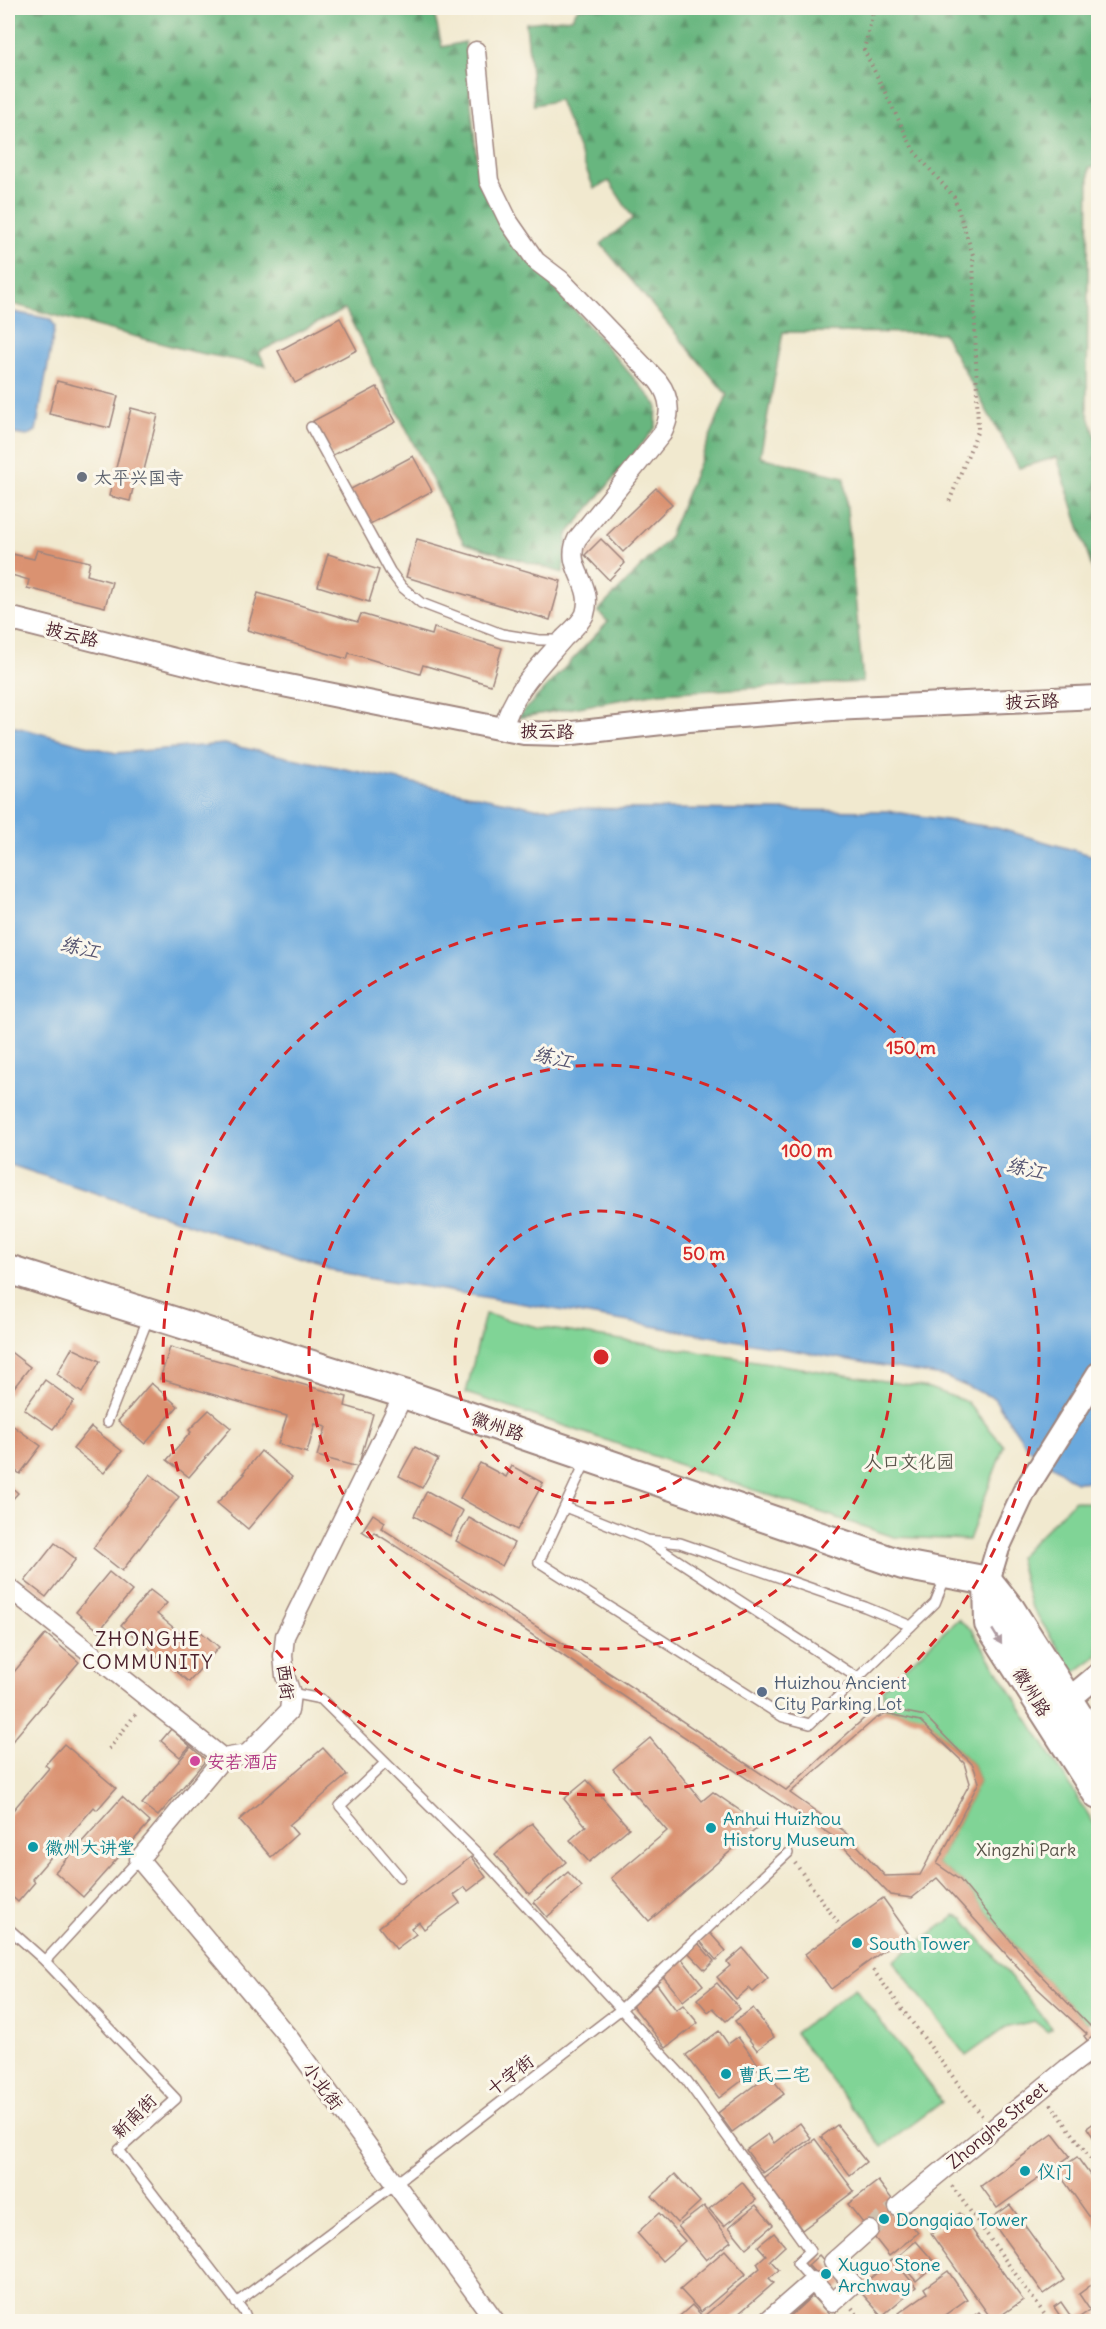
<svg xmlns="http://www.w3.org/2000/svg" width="1106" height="2329" font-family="Delius,'LXGW WenKai TC',sans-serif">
<defs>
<pattern id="forest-firs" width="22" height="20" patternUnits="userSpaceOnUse" patternTransform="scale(1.5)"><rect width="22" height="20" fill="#68b67f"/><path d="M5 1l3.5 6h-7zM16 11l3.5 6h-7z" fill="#589368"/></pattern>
</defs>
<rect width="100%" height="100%" fill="#fbf7ec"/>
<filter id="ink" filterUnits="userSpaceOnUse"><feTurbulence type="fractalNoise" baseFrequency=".0167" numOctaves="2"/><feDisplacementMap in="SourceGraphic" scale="12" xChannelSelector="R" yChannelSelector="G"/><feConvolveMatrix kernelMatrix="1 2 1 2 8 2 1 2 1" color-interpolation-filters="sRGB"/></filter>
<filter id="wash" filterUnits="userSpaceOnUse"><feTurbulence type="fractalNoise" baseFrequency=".008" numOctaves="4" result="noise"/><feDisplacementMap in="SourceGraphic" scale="24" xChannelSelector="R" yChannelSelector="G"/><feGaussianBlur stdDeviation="1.35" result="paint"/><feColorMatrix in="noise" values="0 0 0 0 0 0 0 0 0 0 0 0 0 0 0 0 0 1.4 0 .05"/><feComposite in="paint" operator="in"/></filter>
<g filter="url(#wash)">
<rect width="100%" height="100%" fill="#f1e9cf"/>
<!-- green -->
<g fill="#80d496" stroke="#657a60" stroke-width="1.5">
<polygon points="485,1314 538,1327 929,1388 967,1402 1004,1446 969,1540 894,1537 466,1393"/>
<polygon points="1075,1500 1098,1506 1098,1655 1074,1673 1030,1604 1018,1557"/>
<polygon points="958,1619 972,1630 1098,1830 1098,2015 1087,2023 1031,1965 960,1880 937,1864 979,1782 973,1765 925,1717 886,1708 882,1689"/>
<polygon points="955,1916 964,1919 1052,2028 1047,2031 1034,2021 1005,2028 966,2056 893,1961"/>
<polygon points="855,1988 942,2102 882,2147 795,2033"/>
</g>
<!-- forest -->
<g fill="url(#forest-firs)" stroke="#596a55" stroke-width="1.5">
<polygon points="8,8 433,8 442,47 465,42 479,184 542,272 657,405 656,427 567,535 563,573 464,543 345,309 259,352 266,366 190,351 8,303"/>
<polygon points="578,8 1098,8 1098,167 1089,168 1087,410 1098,444 1098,587 1057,457 1019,468 943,333 783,332 760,457 844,477 863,682 658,693 517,718 608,622 598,611 668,539 727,395 601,244 633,218 609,181 594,189 559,100 534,105 526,23 572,18"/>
</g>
<!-- water -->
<g fill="#6aa9dd" stroke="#5a6484" stroke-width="1.5">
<polygon points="8,311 50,319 55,326 36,431 27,436 8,433"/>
<polygon points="8,725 116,753 224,744 536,808 888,811 997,828 1098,857 1098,1481 1075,1482 1027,1447 994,1398 942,1376 327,1270 8,1164"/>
</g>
<g id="blocks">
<!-- building -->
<g fill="#da9271" fill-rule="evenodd">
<polygon points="340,318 357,350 295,383 278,351"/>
<polygon points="57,381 118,396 110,428 49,414"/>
<polygon points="377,387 396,422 331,456 313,421"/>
<polygon points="131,408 158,415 141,482 135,480 130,501 109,496"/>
<polygon points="413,456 432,491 368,525 349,490"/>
<polygon points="656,488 672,504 623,552 607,535"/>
<polygon points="417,539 561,581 550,620 406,577"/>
<polygon points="601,539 625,563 609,580 585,555"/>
<polygon points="37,550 90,562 87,575 112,582 105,607 27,588 29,580 8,574 8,553 34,559"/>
<polygon points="328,554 379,570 369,602 318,586"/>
<polygon points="258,593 358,622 361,614 432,635 434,628 502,648 491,685 423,665 420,674 349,653 347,659 247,630"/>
<polygon points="170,1347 347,1397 345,1406 373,1414 358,1467 317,1456 326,1427 315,1424 307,1453 278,1444 287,1416 160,1379"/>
<polygon points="72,1348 100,1361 82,1393 57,1374"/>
<polygon points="8,1350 30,1367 8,1395"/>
<polygon points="45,1380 74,1401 53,1429 24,1409"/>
<polygon points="151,1383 178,1406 145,1444 118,1421"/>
<polygon points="209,1410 231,1428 189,1477 167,1460 191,1432 189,1430"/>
<polygon points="12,1425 41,1446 20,1474 8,1465 8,1431"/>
<polygon points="91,1427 122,1451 104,1473 73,1449"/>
<polygon points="415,1447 438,1459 422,1488 399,1476"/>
<polygon points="261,1451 292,1477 248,1529 217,1503 245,1474 243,1473"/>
<polygon points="480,1463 506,1477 512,1466 543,1483 517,1530 460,1498"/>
<polygon points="150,1474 179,1497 122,1571 93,1548"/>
<polygon points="8,1484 18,1493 8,1504"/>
<polygon points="427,1491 463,1511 450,1536 414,1516"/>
<path d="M373,1514L385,1522L381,1528L622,1681L786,1790L870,1713L886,1708L925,1716L973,1765L979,1782L937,1864L960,1880L1031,1965L1093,2029L1098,2025V2055L1084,2036L1087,2034L1037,1988L937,1878L912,1898L890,1895L834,1837L498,1612L374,1532L371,1537L362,1531ZM886,1713L920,1721L964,1763L970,1783L920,1875L885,1876L844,1831L790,1793L875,1719Z"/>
<polygon points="469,1518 514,1543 502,1566 456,1541"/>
<polygon points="55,1543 76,1559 46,1597 25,1581"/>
<polygon points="109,1572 132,1591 99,1631 76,1612"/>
<polygon points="150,1590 167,1603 157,1614 191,1642 200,1631 219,1647 189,1682 121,1625"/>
<polygon points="46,1634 79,1662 8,1746 8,1679"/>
<polygon points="171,1729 190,1746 180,1757 161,1741"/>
<polygon points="650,1738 702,1801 713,1792 761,1825 649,1921 611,1878 667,1831 613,1769"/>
<polygon points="64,1744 116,1788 97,1810 94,1807 32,1879 35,1882 18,1902 8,1893 8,1816 49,1768 45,1765"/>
<polygon points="191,1747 206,1760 158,1816 142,1804"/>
<polygon points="323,1748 347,1775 289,1825 297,1834 271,1857 239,1820"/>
<polygon points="587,1780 629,1828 589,1862 570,1840 586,1826 564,1799"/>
<polygon points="122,1797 150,1822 83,1897 55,1872"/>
<polygon points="532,1823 566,1862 529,1894 495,1854"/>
<polygon points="471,1857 486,1877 468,1891 465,1887 454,1895 460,1903 424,1929 419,1922 411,1928 416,1934 396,1949 379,1927"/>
<polygon points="568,1872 582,1887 547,1917 534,1902"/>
<polygon points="883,1898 908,1933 831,1989 805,1954"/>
<polygon points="710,1933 726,1951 716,1960 700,1941"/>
<polygon points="698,1943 714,1961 705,1970 688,1952"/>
<polygon points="743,1948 768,1978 753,1992 749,1988 736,1999 717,1977 730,1966 727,1962"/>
<polygon points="682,1959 703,1985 683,2001 662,1975"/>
<polygon points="717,1983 740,2009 726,2021 713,2008 708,2012 697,1999"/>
<polygon points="657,1984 676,2010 683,2005 698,2023 666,2048 631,2004"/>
<polygon points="753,2008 774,2037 757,2050 735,2021"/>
<polygon points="719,2031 728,2044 738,2037 760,2067 719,2098 686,2055"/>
<polygon points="769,2074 784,2094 732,2132 718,2113"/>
<polygon points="1098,2120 1098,2144 1087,2128"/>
<polygon points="800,2123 811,2138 763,2173 746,2150 768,2134 774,2143"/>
<polygon points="837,2125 866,2162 850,2175 821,2137"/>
<polygon points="1053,2134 1070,2156 997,2208 981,2186"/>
<polygon points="815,2139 854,2191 802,2230 763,2178"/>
<polygon points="1077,2157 1098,2186 1098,2229 1057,2171"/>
<polygon points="675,2174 700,2202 677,2223 652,2196"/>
<polygon points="878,2181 918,2233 889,2256 848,2204"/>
<polygon points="742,2182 756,2200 724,2226 709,2209"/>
<polygon points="756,2205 773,2225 746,2248 729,2227"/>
<polygon points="1010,2205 1064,2280 1044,2294 990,2219"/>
<polygon points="704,2206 731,2241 706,2260 678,2226"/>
<polygon points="659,2213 685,2241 662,2261 637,2233"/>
<polygon points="960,2213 1023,2300 993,2321 931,2234"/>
<polygon points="774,2233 785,2246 770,2260 779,2270 769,2278 774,2283 729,2322 673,2322 692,2305 703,2317 760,2268 757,2263 766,2255 758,2246"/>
<polygon points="916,2241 936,2264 916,2281 896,2258"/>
<polygon points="725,2250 746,2274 701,2312 680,2289"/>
<polygon points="819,2255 844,2283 833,2293 808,2265"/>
<polygon points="893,2259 916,2287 882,2316 858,2289"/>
<polygon points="948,2271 967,2299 935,2322 905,2322 899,2313 927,2293 924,2288"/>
<polygon points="1098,2280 1098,2322 1064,2322 1054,2307 1061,2302 1074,2321 1090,2310 1079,2294"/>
<polygon points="812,2296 833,2319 831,2322 784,2322"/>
<polygon points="979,2312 986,2322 965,2322"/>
</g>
</g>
</g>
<g filter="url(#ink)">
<use href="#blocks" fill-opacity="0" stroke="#9e847d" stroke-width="1.5"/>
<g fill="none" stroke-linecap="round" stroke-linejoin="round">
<!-- minor-tunnel -->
<polyline stroke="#d0c1ae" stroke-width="18" stroke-dasharray="18 9" stroke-linecap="butt" points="869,2230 898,2207"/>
<!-- service casing -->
<g stroke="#9e847d" stroke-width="12">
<g id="service">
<polyline points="311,427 390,571 402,587 421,603 502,634 539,640 560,640"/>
<polyline points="107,1422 149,1316"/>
<polyline points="586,1461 539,1562 783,1717 810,1724 935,1603 946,1576"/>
<polyline points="565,1507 645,1539 858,1678"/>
<polyline points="646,1540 680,1543 865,1607 911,1626"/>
<polyline points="291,1693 321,1699 479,1855 687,2081 810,2251 797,2263 813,2281"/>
<polyline points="385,1763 340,1806 400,1877"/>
<polyline points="8,1928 45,1961 176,2099 119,2150 244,2312 248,2322"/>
<polyline points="45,1961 139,1859"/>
<polyline points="236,2303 395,2184 620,2010 788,1853"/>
</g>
</g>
<!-- minor casing -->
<g stroke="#9e847d" stroke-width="21">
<g id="minor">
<path d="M476,51L489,181L509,222L536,261L561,280L658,381C671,398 672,415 662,434L577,539C563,568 595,583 585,614C581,623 571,631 564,638C539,667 513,691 503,729"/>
<polyline points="8,1587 223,1758 247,1754 289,1711 291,1693 285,1676 283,1656 285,1636 404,1394"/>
<polyline points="223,1758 139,1859 290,2039 496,2322"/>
<polyline points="898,2207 1066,2069 1098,2045"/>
<polyline points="766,2322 813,2281 832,2303 853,2284 833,2262 869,2230"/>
</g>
</g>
<!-- tertiary casing -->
<g stroke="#9e847d" stroke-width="26">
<g id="tertiary">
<polyline points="8,618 238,676 503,729 524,733 564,734 689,720 833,709 1098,697"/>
<polyline points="988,1581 998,1548 1024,1492 1098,1374"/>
<polyline points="1068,1700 1098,1675"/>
</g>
</g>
<!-- primary casing -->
<g stroke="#9e847d" stroke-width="32">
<g id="primary">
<polyline points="8,1269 404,1394 903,1565 988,1581 1011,1610 1098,1747"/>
<polyline points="988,1581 989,1624 1098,1795"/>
</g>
</g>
<!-- path -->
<g stroke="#9e847d" stroke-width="4" stroke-dasharray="1.5 4.5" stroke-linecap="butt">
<polyline points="874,8 864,50 914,151 954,197 973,255 978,430 949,502"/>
<polyline points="109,1749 138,1711"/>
<polyline points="795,1863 838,1923"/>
<polyline points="873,1970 983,2117"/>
<polyline points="1051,2104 1098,2169"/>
<polyline points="952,2186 1050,2322"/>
<polyline points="852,2308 863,2322"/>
</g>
<!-- service -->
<use href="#service" stroke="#fff" stroke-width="9"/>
<!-- minor -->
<use href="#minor" stroke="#fff" stroke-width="18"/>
<!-- tertiary -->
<use href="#tertiary" stroke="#fff" stroke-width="22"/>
<!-- primary -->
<use href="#primary" stroke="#fff" stroke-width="28"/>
</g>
<!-- one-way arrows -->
<defs><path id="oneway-solid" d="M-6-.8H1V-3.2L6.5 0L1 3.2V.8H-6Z" transform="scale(1.5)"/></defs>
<use fill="#ae9aa0" href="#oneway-solid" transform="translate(997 1637) rotate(58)"/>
</g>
<!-- distance rings -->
<g fill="none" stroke="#d62828" stroke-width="3" stroke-dasharray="10 8">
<circle cx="601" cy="1357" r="146"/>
<circle cx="601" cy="1357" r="292"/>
<circle cx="601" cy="1357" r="438"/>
</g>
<!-- markers -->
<circle fill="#6b7280" stroke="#fbf7ec" stroke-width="2" cx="82" cy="477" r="6"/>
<circle fill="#5c6f8a" stroke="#fbf7ec" stroke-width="2" cx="762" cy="1692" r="6"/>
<circle fill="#d1479c" stroke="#fbf7ec" stroke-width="2" cx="195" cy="1761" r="6"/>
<g fill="#0f9aa8" stroke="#fbf7ec" stroke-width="2">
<circle cx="711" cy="1828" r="6"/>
<circle cx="33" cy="1847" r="6"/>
<circle cx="857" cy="1943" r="6"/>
<circle cx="726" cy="2074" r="6"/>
<circle cx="1025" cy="2171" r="6"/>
<circle cx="884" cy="2219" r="6"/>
<circle cx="826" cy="2274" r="6"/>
</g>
<g text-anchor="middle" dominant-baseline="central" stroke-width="6" stroke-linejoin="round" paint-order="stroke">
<!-- worship labels -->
<g font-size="18" fill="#5b616d" stroke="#fbf7ec" text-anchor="start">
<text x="94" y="477">太平兴国寺</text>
</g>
<!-- street labels -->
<g font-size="18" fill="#4a1f2b" stroke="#fbf7ec">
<text transform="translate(72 634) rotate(14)">披云路</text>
<text transform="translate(1032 701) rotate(-2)">披云路</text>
<text transform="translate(547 731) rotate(1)">披云路</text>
<text transform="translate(498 1426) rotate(19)">徽州路</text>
<text transform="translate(286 1682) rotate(83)">西街</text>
<text transform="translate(1032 1692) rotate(58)">徽州路</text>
<text transform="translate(510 2075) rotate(-38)">十字街</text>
<text transform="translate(323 2086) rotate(54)">小北街</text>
<text transform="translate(134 2116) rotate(-45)">新南街</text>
<text transform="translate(997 2125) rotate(-40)">Zhonghe Street</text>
</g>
<!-- park labels -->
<g font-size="18" fill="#5a554b" stroke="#fbf7ec">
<text x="909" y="1461">人口文化园</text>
<text x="1026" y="1849">Xingzhi Park</text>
</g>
<!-- service labels -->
<g font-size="18" fill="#4e5e75" stroke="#fbf7ec" text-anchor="start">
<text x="774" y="1682">Huizhou Ancient<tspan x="774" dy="21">City Parking Lot</tspan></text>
</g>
<!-- hotel labels -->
<g font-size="18" fill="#b23c85" stroke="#fbf7ec" text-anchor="start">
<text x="207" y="1761">安若酒店</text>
</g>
<!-- culture labels -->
<g font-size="18" fill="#0d838f" stroke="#fbf7ec" text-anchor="start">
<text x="723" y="1818">Anhui Huizhou<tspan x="723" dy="21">History Museum</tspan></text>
<text x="45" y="1847">徽州大讲堂</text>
<text x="869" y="1943">South Tower</text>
<text x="738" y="2074">曹氏二宅</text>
<text x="1037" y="2171">仪门</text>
<text x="896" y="2219">Dongqiao Tower</text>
<text x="838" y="2264">Xuguo Stone<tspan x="838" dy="21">Archway</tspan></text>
</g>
<!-- water labels -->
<g font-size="20" font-style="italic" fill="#575672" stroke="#fbf7ec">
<text transform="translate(80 947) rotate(13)">练江</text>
<text transform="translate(553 1057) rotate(13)">练江</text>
<text transform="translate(1026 1168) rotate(13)">练江</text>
</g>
<!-- neighbourhood labels -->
<g font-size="20" letter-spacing="1.5" fill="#4a1f2b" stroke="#fbf7ec">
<text x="148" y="1638">ZHONGHE<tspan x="148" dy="23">COMMUNITY</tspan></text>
</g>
</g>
<circle cx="601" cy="1357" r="9" fill="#d62828" stroke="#fbf7ec" stroke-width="3"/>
<g font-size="18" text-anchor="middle" font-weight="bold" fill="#d62828" stroke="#fbf7ec" stroke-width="6" stroke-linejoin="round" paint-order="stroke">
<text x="911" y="1054">150 m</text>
<text x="807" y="1157">100 m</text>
<text x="704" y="1260">50 m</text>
</g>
<!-- margin -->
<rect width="1106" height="2329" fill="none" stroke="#fbf7ec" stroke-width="30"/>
</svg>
